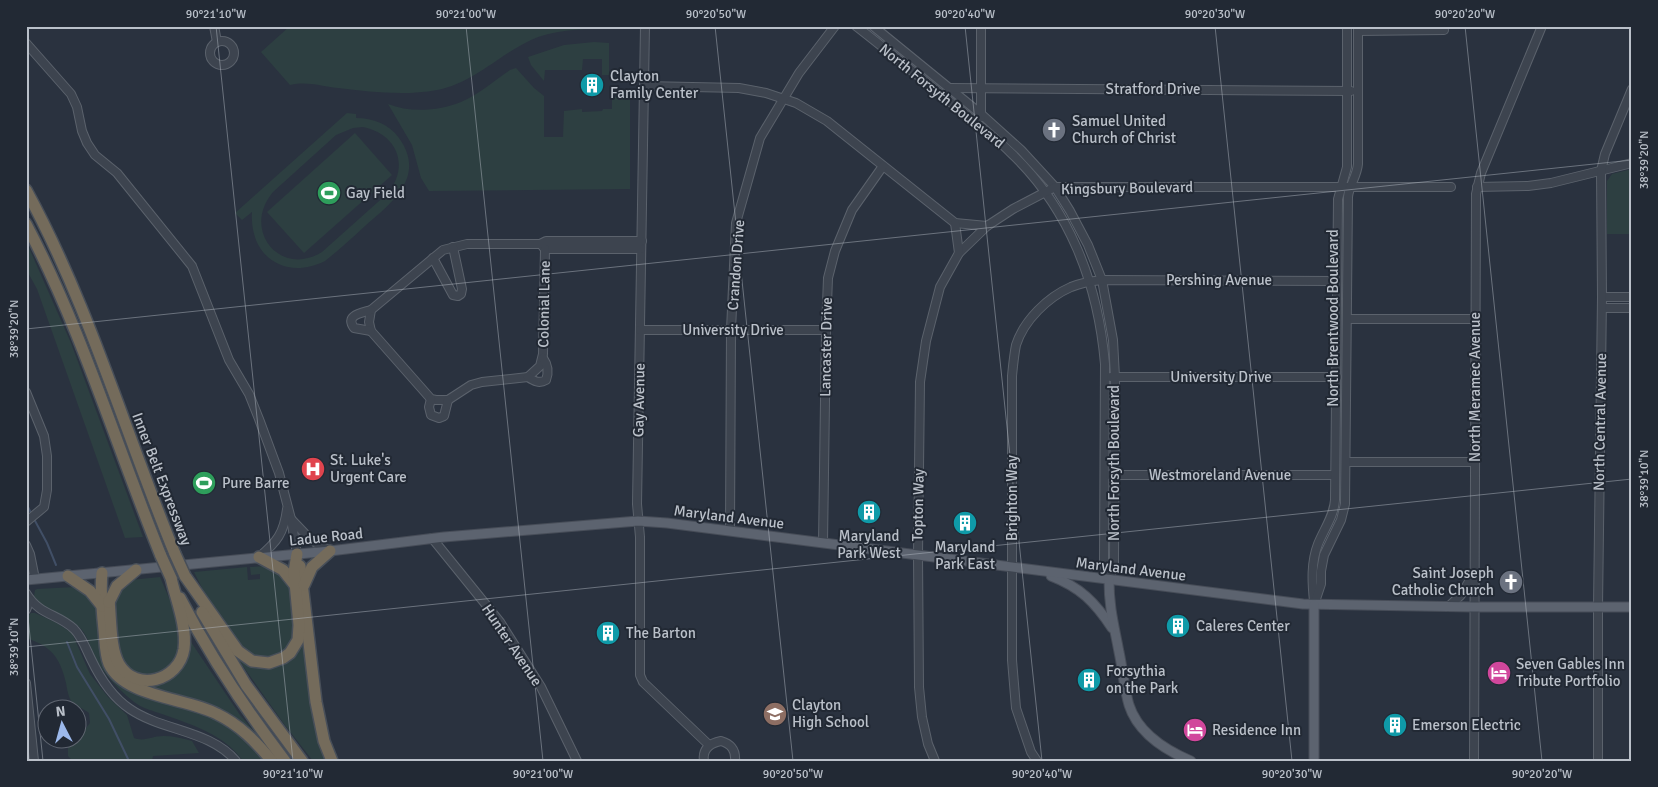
<svg xmlns="http://www.w3.org/2000/svg" width="1658" height="787" font-family="Signika,sans-serif">
<rect width="100%" height="100%" fill="#2a323f"/>
<!-- green -->
<g fill="#2d3f41" fill-rule="evenodd">
<path d="M290,26H636L633,27V29C603,28 558,27 531,40C499,55 472,84 437,90C405,96 370,92 338,88C320,86 308,81 290,85L261,52Z"/>
<polygon points="594,42 609,43 609,75 602,75 602,59 583,59 582,70 545,70 544,81 531,65 528,57 564,45"/>
<path d="M516,68L534,88L544,96V137H563L564,111L582,109V112L602,111L603,109H612V97H630V189L429,191L421,178L412,145L388,104C410,113 439,111 461,102C478,95 495,80 510,70Z"/>
<path d="M347,113L356,114V118C373,118 389,124 399,138C427,177 391,203 365,226C352,238 339,250 325,261C285,281 249,256 252,212L242,220L235,213ZM363,127C397,134 410,165 388,193L322,252C280,278 241,230 273,192L336,135L353,128Z"/>
<polygon points="355,133 392,175 304,253 267,212"/>
<polygon points="1632,169 1632,234 1607,234 1607,181 1612,174"/>
<polygon points="26,241 71,343 143,537 125,538 37,289 26,269"/>
<polygon points="266,566 272,567 289,581 296,633 284,654 267,660 248,655 211,606 194,572 247,567 248,580 260,579 260,574 251,575 250,567"/>
<polygon points="160,577 178,619 181,649 171,668 145,677 131,671 120,656 114,607 116,594 130,580"/>
<path d="M75,587L82,590L96,602L108,669L205,713L236,730L268,761H243C224,734 192,725 162,714C154,711 144,709 137,704C124,695 103,674 96,659C90,648 88,634 78,626C64,614 45,612 34,596L35,590L37,589Z"/>
<path d="M31,613H35L55,622L72,633L90,674L108,697L127,715L134,738C145,742 152,736 163,736C173,736 182,738 192,741L199,753L153,756L152,761H73L68,756V743L70,740H78V731L86,728L90,723L89,713C84,709 76,706 72,702C68,697 67,688 66,683C60,657 51,646 26,638C26,630 24,618 31,613Z"/>
<polygon points="303,636 329,761 313,761 284,724 235,655 263,667"/>
<path d="M191,642L240,715L260,738L258,739L248,729L145,687V685C163,684 181,677 187,658C188,653 189,647 191,642Z"/>
</g>
<g fill="none" stroke-linecap="round" stroke-linejoin="round">
<!-- stream -->
<g stroke="#414f66" stroke-width="2">
<polyline points="26,503 32,515"/>
<polyline points="34,519 47,543 56,565"/>
<polyline points="67,642 77,667 109,719 129,761"/>
</g>
<!-- minor casing -->
<g stroke="#5b626c" stroke-width="10">
<g id="minor">
<polyline points="214,26 217,42"/>
<polyline points="645,26 637,504 640,537 640,675 643,682 709,745"/>
<path d="M856,26C887,50 917,75 948,100C968,117 990,132 1009,151C1069,207 1098,283 1105,364L1104,563L1109,580"/>
<polyline points="873,26 981,114 1021,150 1055,187 1070,211 1088,245 1102,280 1113,340 1115,377 1114,563 1109,580"/>
<polyline points="1358,31 1444,30"/>
<circle cx="222" cy="53" r="12"/>
<polyline points="26,43 71,94 77,107 82,131 87,143 95,155 117,173 192,266 229,360 249,394 259,419 279,473 291,519 297,554"/>
<polyline points="645,86 739,88 766,93 796,103 827,121 955,223 987,226 1013,209 1055,187 1451,187"/>
<polyline points="949,88 1351,91"/>
<polyline points="981,117 981,26"/>
<polyline points="1477,187 1528,186 1551,183 1632,163"/>
<polyline points="543,247 545,249 641,249"/>
<polyline points="545,249 543,354 540,366 528,377 482,382 471,385 448,400 436,400 431,399 371,331 369,322 371,310 443,250 467,244 540,244 546,241 642,241"/>
<polyline points="959,253 987,226"/>
<polyline points="433,258 453,295 458,296 461,294 462,289 453,247"/>
<polyline points="1602,297 1632,297"/>
<polyline points="1602,308 1632,308"/>
<polyline points="1347,319 1475,319"/>
<polyline points="640,330 826,330"/>
<path d="M371,331L354,328C345,315 361,313 371,310"/>
<path d="M528,377C534,381 539,384 546,380C549,372 548,365 543,358"/>
<polyline points="1111,377 1337,377"/>
<polyline points="26,392 44,436 47,456 47,490 44,507 26,522"/>
<polyline points="431,399 429,407 431,415 439,418 444,416 448,400"/>
<polyline points="1346,462 1475,462"/>
<polyline points="1110,475 1335,475"/>
<polyline points="291,519 311,540 330,551"/>
<polyline points="730,531 731,330 736,223 760,138 799,73 835,26"/>
<polyline points="432,538 500,622 541,687 577,761"/>
<polyline points="823,543 826,330 828,278 835,251 852,210 883,166"/>
<polyline points="26,545 30,554 35,579"/>
<path d="M259,557C277,542 284,533 287,509"/>
<path d="M26,593C40,616 57,613 74,629C82,637 86,649 91,659C100,678 112,697 130,709C162,731 210,730 236,761"/>
<path d="M1314,601C1312,582 1311,562 1318,544C1324,529 1334,516 1335,500L1338,199L1347,167V26"/>
<path d="M1314,605L1321,584V571L1324,555L1341,520L1345,504L1348,197C1349,186 1357,176 1358,164V26"/>
<polyline points="1448,607 1461,595 1474,573"/>
<polyline points="26,610 30,600"/>
<polyline points="26,683 34,761"/>
<path d="M704,761C702,749 710,743 721,741C731,744 736,750 735,761"/>
<polyline points="935,761 928,744 922,717 919,687 918,555 920,382 926,341 940,287 959,253 955,223"/>
<path d="M1037,761L1031,752L1016,708L1012,660V376C1013,366 1014,355 1016,345C1024,320 1048,297 1071,287C1081,283 1092,281 1102,280L1337,281"/>
<polyline points="1474,761 1476,194 1481,173 1542,26"/>
<polyline points="1598,761 1598,607 1602,297 1601,171 1605,154 1632,89"/>
</g>
</g>
<!-- major casing -->
<g stroke="#474d58" stroke-width="11">
<g id="major">
<path d="M1051,576C1080,587 1095,602 1112,628"/>
<polyline points="26,580 330,551 444,537 638,521 667,523 1303,604 1474,607 1632,607"/>
<path d="M1109,580C1109,608 1114,625 1119,652C1123,670 1124,688 1129,705C1138,733 1165,750 1191,761"/>
<polyline points="1314,761 1314,605"/>
</g>
</g>
<!-- highway casing -->
<g stroke="#484f59" stroke-width="14">
<g id="highway">
<path d="M26,190C89,305 125,433 175,554"/>
<path d="M26,224C82,330 116,445 161,556"/>
<polyline points="259,557 283,570 294,584"/>
<polyline points="300,566 316,702 324,741 332,761"/>
<path d="M102,573C100,592 102,611 104,630C105,641 105,654 109,664C124,697 187,698 217,714C240,725 256,742 272,761"/>
<polyline points="68,576 90,591 102,606"/>
<polyline points="185,576 238,651 252,661 269,663 283,658 290,653 298,640 299,625 294,572 297,554"/>
<polyline points="304,585 312,567 330,551"/>
<path d="M180,598C210,656 245,709 285,761"/>
<path d="M109,600C111,618 110,649 119,664C136,693 179,681 184,649C187,626 176,600 171,578"/>
<polyline points="109,602 117,586 136,570"/>
<polyline points="202,612 246,685 302,761"/>
</g>
</g>
<!-- minor -->
<use href="#minor" stroke="#3d444f" stroke-width="8"/>
<!-- major -->
<use href="#major" stroke="#5c636f" stroke-width="9"/>
<!-- highway -->
<use href="#highway" stroke="#746b5b" stroke-width="11"/>
<!-- highway-bridge casing -->
<g stroke="#484f59" stroke-width="14" stroke-linecap="butt">
<g id="highway-bridge">
<polyline points="175,554 185,576"/>
<polyline points="161,556 171,578"/>
</g>
</g>
<!-- highway-bridge -->
<use href="#highway-bridge" stroke="#746b5b" stroke-width="11"/>
</g>
<!-- ticks -->
<path fill="none" stroke="#bac0c9" stroke-width="1" stroke-opacity="0.45" d="M216,26L293,761M466,26L543,761M715,26L793,761M965,26L1042,761M1215,26L1292,761M1465,26L1542,761M26,329L1632,160M26,598L43,761M26,647L1632,479"/>
<!-- icons -->
<defs>
<g id="building-disc" transform="scale(1.25)"><circle r="9.5" fill="#0f9aa8" stroke="#222934"/><path d="M-4-6H4V6H1V3H-1V6H-4ZM-2.5-4.3h1.7v1.8h-1.7ZM.8-4.3h1.7v1.8H.8ZM-2.5-1h1.7V.8h-1.7ZM.8-1h1.7V.8H.8Z" fill="#fff"/></g>
<g id="church-disc" transform="scale(1.25)"><circle r="9.5" fill="#6b7280" stroke="#222934"/><path d="M-1.2-6h2.4v3.5h3.3v2.4h-3.3V6h-2.4V-.1h-3.3v-2.4h3.3Z" fill="#fff"/></g>
<g id="stadium-disc" transform="scale(1.25)"><circle r="9.5" fill="#2e9e5b" stroke="#222934"/><path d="M0-5a6.5 5 0 1 0 0 10a6.5 5 0 1 0 0-10ZM-3.5-1.8h7v3.6h-7Z" fill="#fff"/></g>
<g id="hospital-disc" transform="scale(1.25)"><circle r="9.5" fill="#e0444e" stroke="#222934"/><path d="M-5-5h3v3.5h4V-5h3V5h-3V1.5h-4V5h-3Z" fill="#fff"/></g>
<g id="hotel-disc" transform="scale(1.25)"><circle r="9.5" fill="#d1479c" stroke="#222934"/><path d="M-6-4.5h1.5V1H6V5H4.5V3h-9V5H-6ZM-4 0a1.8 1.8 0 1 1 3.6 0ZM.5 0V-2.5h3Q6-2.5 6 0Z" fill="#fff"/></g>
<g id="school-disc" transform="scale(1.25)"><circle r="9.5" fill="#8d6e63" stroke="#222934"/><path d="M0-5L7-2L0 1L-7-2ZM-4 1L0 2.5L4 1V4Q0 6-4 4Z" fill="#fff"/></g>
</defs>
<g fill-rule="evenodd">
<use href="#building-disc" x="592" y="85"/>
<use href="#church-disc" x="1054" y="130"/>
<use href="#stadium-disc" x="329" y="193"/>
<use href="#hospital-disc" x="313" y="469"/>
<use href="#stadium-disc" x="204" y="483"/>
<use href="#building-disc" x="869" y="512"/>
<use href="#building-disc" x="965" y="523"/>
<use href="#church-disc" x="1511" y="582"/>
<use href="#building-disc" x="1178" y="626"/>
<use href="#building-disc" x="608" y="633"/>
<use href="#hotel-disc" x="1499" y="673"/>
<use href="#building-disc" x="1089" y="680"/>
<use href="#school-disc" x="775" y="714"/>
<use href="#building-disc" x="1395" y="725"/>
<use href="#hotel-disc" x="1195" y="730"/>
</g>
<g text-anchor="middle" dominant-baseline="central" stroke-width="4" stroke-linejoin="round" paint-order="stroke">
<!-- poi labels -->
<g font-size="15" fill="#bac0c9" stroke="#222934" text-anchor="start">
<text x="610" y="76">Clayton<tspan x="610" dy="17">Family Center</tspan></text>
<text x="1072" y="121">Samuel United<tspan x="1072" dy="17">Church of Christ</tspan></text>
<text x="346" y="193">Gay Field</text>
<text x="330" y="460">St. Luke's<tspan x="330" dy="17">Urgent Care</tspan></text>
<text x="222" y="483">Pure Barre</text>
<text x="869" y="536" text-anchor="middle">Maryland<tspan x="869" dy="17">Park West</tspan></text>
<text x="965" y="547" text-anchor="middle">Maryland<tspan x="965" dy="17">Park East</tspan></text>
<text x="1494" y="573" text-anchor="end">Saint Joseph<tspan x="1494" dy="17">Catholic Church</tspan></text>
<text x="1196" y="626">Caleres Center</text>
<text x="626" y="633">The Barton</text>
<text x="1516" y="664">Seven Gables Inn<tspan x="1516" dy="17">Tribute Portfolio</tspan></text>
<text x="1106" y="671">Forsythia<tspan x="1106" dy="17">on the Park</tspan></text>
<text x="792" y="705">Clayton<tspan x="792" dy="17">High School</tspan></text>
<text x="1412" y="725">Emerson Electric</text>
<text x="1212" y="730">Residence Inn</text>
</g>
<!-- street labels -->
<g font-size="15" fill="#bac0c9" stroke="#222934">
<text x="1153" y="89">Stratford Drive</text>
<text transform="translate(942 96) rotate(39)">North Forsyth Boulevard</text>
<text transform="translate(1127 188) rotate(-1)">Kingsbury Boulevard</text>
<text transform="translate(736 265) rotate(-86)">Crandon Drive</text>
<text x="1219" y="280">Pershing Avenue</text>
<text transform="translate(544 304) rotate(-89)">Colonial Lane</text>
<text transform="translate(1333 318) rotate(-90)">North Brentwood Boulevard</text>
<text x="733" y="330">University Drive</text>
<text transform="translate(826 347) rotate(-89)">Lancaster Drive</text>
<text x="1221" y="377">University Drive</text>
<text transform="translate(1475 387) rotate(-90)">North Meramec Avenue</text>
<text transform="translate(639 400) rotate(-89)">Gay Avenue</text>
<text transform="translate(1600 422) rotate(-89)">North Central Avenue</text>
<text transform="translate(1114 463) rotate(-90)">North Forsyth Boulevard</text>
<text x="1220" y="475">Westmoreland Avenue</text>
<text transform="translate(162 479) rotate(69)">Inner Belt Expressway</text>
<text transform="translate(1012 498) rotate(-90)">Brighton Way</text>
<text transform="translate(918 505) rotate(-89)">Topton Way</text>
<text transform="translate(729 517) rotate(7)">Maryland Avenue</text>
<text transform="translate(326 537) rotate(-6)">Ladue Road</text>
<text transform="translate(1131 569) rotate(7)">Maryland Avenue</text>
<text transform="translate(512 645) rotate(56)">Hunter Avenue</text>
</g>
</g>
<!-- border -->
<rect width="1658" height="787" fill="none" stroke="#222934" stroke-width="55"/>
<!-- north arrow -->
<g transform="translate(62 724) rotate(354)"><circle r="24" fill="#222934" stroke="#5f6570"/>
<path d="M0-4L9 19L0 12L-9 19Z" fill="#9cb9ec"/>
<text y="-8" font-size="14" font-weight="bold" text-anchor="middle" fill="#bac0c9">N</text>
</g>
<rect x="28" y="28" width="1602" height="732" fill="none" stroke="#bac0c9" stroke-width="2"/>
<g font-size="12" text-anchor="middle" fill="#bac0c9">
<text x="216" y="18">90°21'10"W</text>
<text x="466" y="18">90°21'00"W</text>
<text x="716" y="18">90°20'50"W</text>
<text x="965" y="18">90°20'40"W</text>
<text x="1215" y="18">90°20'30"W</text>
<text x="1465" y="18">90°20'20"W</text>
<text transform="translate(1644 160) rotate(-90)" y="4">38°39'20"N</text>
<text transform="translate(14 329) rotate(-90)" y="4">38°39'20"N</text>
<text transform="translate(1644 479) rotate(-90)" y="4">38°39'10"N</text>
<text transform="translate(14 647) rotate(-90)" y="4">38°39'10"N</text>
<text x="293" y="778">90°21'10"W</text>
<text x="543" y="778">90°21'00"W</text>
<text x="793" y="778">90°20'50"W</text>
<text x="1042" y="778">90°20'40"W</text>
<text x="1292" y="778">90°20'30"W</text>
<text x="1542" y="778">90°20'20"W</text>
</g>
</svg>
